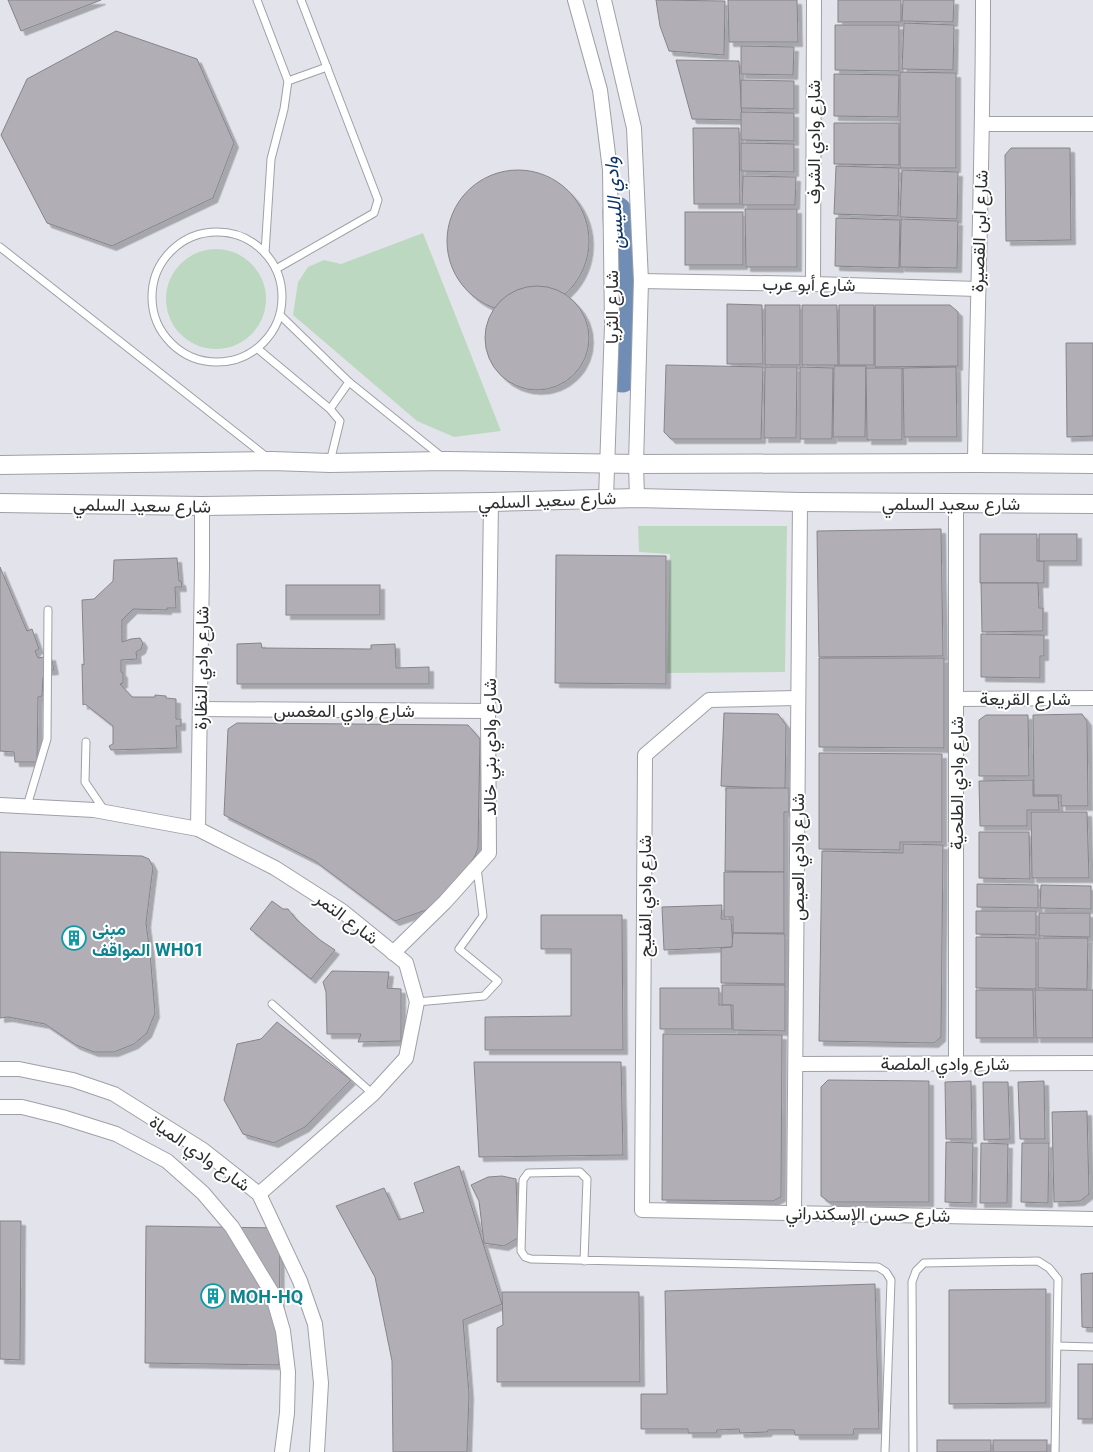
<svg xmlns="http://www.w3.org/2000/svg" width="1093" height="1452" font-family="Roboto,Vazirmatn,sans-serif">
<defs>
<filter id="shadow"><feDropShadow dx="4.5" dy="4.5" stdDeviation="0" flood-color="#0004"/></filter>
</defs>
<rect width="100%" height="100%" fill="#e3e4eb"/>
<!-- green -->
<g fill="#bdd8c0">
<polygon points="423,233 501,431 454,437 417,421 293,315 298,282 308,267 324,260 341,264"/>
<circle cx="216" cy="299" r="50"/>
<polygon points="638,526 787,526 785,672 667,673 670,554 639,552"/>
</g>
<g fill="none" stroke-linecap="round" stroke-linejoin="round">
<!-- river -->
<polyline stroke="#708db6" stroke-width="29" points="617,211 622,378"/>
</g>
<!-- building -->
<g fill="#b1aeb5" stroke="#86848b" filter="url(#shadow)">
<polygon points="8,0 101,0 21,31"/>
<polygon points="656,0 725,1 724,55 669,51 660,26"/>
<polygon points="728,0 797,0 798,42 729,42"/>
<rect x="838" y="0" width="63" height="22"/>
<polygon points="903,0 954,0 953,22 902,21"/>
<polygon points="904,23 954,25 953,70 902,69"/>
<polygon points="835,25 899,25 899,71 835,70"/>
<polygon points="116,31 197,59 234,143 213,198 112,246 47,223 1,135 27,79"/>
<polygon points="741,46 794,47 793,75 741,74"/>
<polygon points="676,60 739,61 742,120 692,119"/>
<polygon points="900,72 956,73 956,168 900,168"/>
<polygon points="834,74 899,75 898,117 834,116"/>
<polygon points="741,80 794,81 794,109 741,108"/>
<polygon points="741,112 794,113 794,141 741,140"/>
<polygon points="834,123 899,123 899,165 834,164"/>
<polygon points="693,128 739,128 740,204 694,204"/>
<polygon points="741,143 794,144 794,172 741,171"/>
<polygon points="1011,148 1070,148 1071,240 1006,241 1005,155"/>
<polygon points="836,166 899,168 898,216 834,214"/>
<polygon points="902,170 958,172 957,219 900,217"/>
<circle cx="518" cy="241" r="71"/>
<polygon points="743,176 796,177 795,205 742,205"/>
<polygon points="745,209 797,209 797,267 746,267"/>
<rect x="685" y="212" width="58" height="53"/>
<polygon points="836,218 900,220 899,268 835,266"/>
<polygon points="901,219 958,221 957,268 900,267"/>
<circle cx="537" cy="338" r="52"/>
<polygon points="727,304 762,305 763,364 727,364"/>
<rect x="765" y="305" width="35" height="60"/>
<polygon points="802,305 837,305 838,365 802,365"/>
<rect x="839" y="305" width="35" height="60"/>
<polygon points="875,305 950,305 958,312 958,366 875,367"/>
<polygon points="1066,343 1093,343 1093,436 1067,437"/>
<polygon points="666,365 763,367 761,439 671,439 664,432"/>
<polygon points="834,366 866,366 865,437 833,437"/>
<polygon points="765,367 797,367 796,438 764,438"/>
<polygon points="800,367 833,368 832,439 800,439"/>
<polygon points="956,367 957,437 904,437 903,368"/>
<polygon points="866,368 902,368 902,440 867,440"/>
<polygon points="941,529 943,656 819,657 817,531"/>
<polygon points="980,534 1037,534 1037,561 1044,561 1044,583 980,583"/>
<rect x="1039" y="534" width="38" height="27"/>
<polygon points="556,555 666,556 666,684 555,683"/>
<polygon points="177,558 179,581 181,581 182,587 175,587 176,608 167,608 167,610 133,609 122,620 122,642 131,639 140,638 143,643 141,649 136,652 137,659 121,660 121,672 123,673 123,683 120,684 132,697 155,697 155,695 166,696 166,698 176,699 176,719 181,719 181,726 176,726 177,748 111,750 109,746 113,744 113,726 85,704 83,705 82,664 84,665 82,600 94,599 113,581 114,560"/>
<polygon points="0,567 27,631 32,629 39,649 35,651 38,658 51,656 54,670 44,671 46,679 43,678 42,696 38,697 37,762 15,762 14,752 0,751"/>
<polygon points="981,583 1038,583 1039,608 1043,608 1043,631 982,632"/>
<rect x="286" y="585" width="94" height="30"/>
<polygon points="981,634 1044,635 1044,656 1040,656 1040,678 981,677"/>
<polygon points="261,643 262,648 371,649 371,645 395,644 396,668 429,667 429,684 237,684 237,644"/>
<polygon points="819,658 944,658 944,748 819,747"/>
<polygon points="724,713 778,714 786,725 785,789 721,786"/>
<polygon points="1082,714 1087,721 1088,806 1061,806 1061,795 1034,795 1033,715"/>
<polygon points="986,715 1028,715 1029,776 979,776 979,720"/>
<polygon points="237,723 468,725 480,739 478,848 475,856 467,868 429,909 395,921 315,861 224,815 228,729"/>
<polygon points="819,753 942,754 942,842 900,842 900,850 819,849"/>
<polygon points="1033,780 1033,796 1058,796 1059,810 1027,810 1027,826 980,826 979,781"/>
<polygon points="726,788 789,788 789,812 784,812 784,872 725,871"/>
<polygon points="1031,812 1087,812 1089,878 1032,878"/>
<polygon points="979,832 1029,832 1030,879 979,878"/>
<polygon points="903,844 943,845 941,1037 934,1043 819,1041 822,851 903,853"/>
<polygon points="0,852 142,856 149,859 153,867 146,923 150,953 155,1013 147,1033 134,1044 114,1052 94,1052 76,1045 45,1024 8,1017 0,1018"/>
<polygon points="724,872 784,872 784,933 733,933 733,917 724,917"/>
<polygon points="977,884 1038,885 1038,908 977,907"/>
<polygon points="1041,885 1091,886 1091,909 1040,908"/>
<polygon points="272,901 283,909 288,909 296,919 320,940 335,950 311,979 250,929"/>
<polygon points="722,905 721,919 731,919 733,947 664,950 662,907"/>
<polygon points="976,911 1036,911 1036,935 976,934"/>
<polygon points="1039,913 1090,913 1090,937 1039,936"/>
<polygon points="541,915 622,915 623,1050 485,1050 485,1017 571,1016 571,949 541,949"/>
<polygon points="733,933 785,934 785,984 721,983 721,948 732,947"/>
<polygon points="976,937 1036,938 1036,989 976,988"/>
<polygon points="1038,938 1088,938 1087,989 1038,988"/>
<polygon points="332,971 389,972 387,988 401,989 401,1041 358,1042 361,1034 327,1034 326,992 323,982"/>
<polygon points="722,985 785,985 785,1031 733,1030 733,1005 722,1005"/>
<polygon points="660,988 719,988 719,1005 731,1005 732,1029 660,1029"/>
<polygon points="976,990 1033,990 1034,1038 976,1038"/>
<polygon points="1035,990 1093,990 1093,1038 1036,1038"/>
<polygon points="277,1022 351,1080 305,1127 274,1143 243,1134 224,1100 237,1044 261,1039"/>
<polygon points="663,1034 782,1035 781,1197 773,1201 662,1200"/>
<polygon points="474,1062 621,1062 623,1155 479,1157"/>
<polygon points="828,1080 929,1081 929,1202 829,1202 821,1196 821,1087"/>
<polygon points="971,1081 972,1139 946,1139 945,1082"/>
<polygon points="1044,1081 1045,1139 1020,1139 1018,1082"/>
<polygon points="983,1082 1008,1082 1010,1139 984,1140"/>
<polygon points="1087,1111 1089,1194 1080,1201 1054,1202 1052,1112"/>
<polygon points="946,1142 973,1143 972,1203 945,1202"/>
<polygon points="981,1143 1008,1144 1007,1203 980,1203"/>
<polygon points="1022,1143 1049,1143 1048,1203 1021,1202"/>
<polygon points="459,1166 502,1304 463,1320 469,1394 467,1452 393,1452 392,1361 375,1277 336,1206 384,1188 399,1220 424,1212 414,1183"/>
<polygon points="502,1176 516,1179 518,1238 504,1246 484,1243 479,1201 471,1185 488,1177"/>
<polygon points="0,1221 21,1221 20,1360 0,1359"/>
<polygon points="146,1226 280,1228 279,1365 145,1363"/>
<polygon points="1093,1273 1093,1328 1082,1327 1081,1274"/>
<polygon points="875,1284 879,1429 854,1429 853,1435 795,1435 794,1430 768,1430 767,1432 740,1433 739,1429 717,1430 716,1433 688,1433 688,1429 641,1429 641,1394 667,1394 665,1291"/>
<polygon points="1046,1289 1046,1403 949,1404 949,1290"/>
<polygon points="502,1292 639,1292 640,1382 497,1382 497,1328 503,1325"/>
<rect x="1078" y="1364" width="15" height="55"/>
<rect x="937" y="1440" width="54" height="12"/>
<rect x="993" y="1440" width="54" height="12"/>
</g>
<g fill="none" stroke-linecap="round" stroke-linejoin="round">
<!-- service casing -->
<g stroke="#9fa0a7" stroke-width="9">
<g id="service">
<polyline points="257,0 288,81 284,109 271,159 265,253"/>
<polyline points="288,81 327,67"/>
<circle cx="217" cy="297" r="65"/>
<polyline points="0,247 268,458"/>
<polyline points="276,269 374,213 378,200 301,0"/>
<polyline points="281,316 349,382 442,457"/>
<polyline points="258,349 330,409 340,421 330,462"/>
<polyline points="330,409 349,382"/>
<polyline points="86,742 85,782 104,810"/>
<polyline points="27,806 47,739 48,610"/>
<polyline points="417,1002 484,996 498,981 459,949 483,916 477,868"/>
<polyline points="272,1004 373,1094"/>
<polyline points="584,1261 587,1179 580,1172 528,1173 523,1180 521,1251 525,1257 531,1259 878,1267 886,1272 891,1280 885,1452"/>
<polyline points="1057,1346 1093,1347"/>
<polyline points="913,1452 912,1282 916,1271 924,1263 1038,1261 1049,1268 1058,1279 1055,1452"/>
</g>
</g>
<!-- minor casing -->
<g stroke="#9fa0a7" stroke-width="16">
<g id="minor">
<polyline points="575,0 600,90 610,170 612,325 606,498"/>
<polyline points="604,0 634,128 641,281 636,464 637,498"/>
<polyline points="983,124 1093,124"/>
<polyline points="641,281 813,284 978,289"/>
<polyline points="813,284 814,0"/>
<path d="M975,463C977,308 983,154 983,0"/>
<polyline points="956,503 956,1063"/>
<polyline points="798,698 709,700 645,755 642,1210 1093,1219"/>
<polyline points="956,699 1093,698"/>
<polyline points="200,709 488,711"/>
<polyline points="0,805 94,810 198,829 275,868 342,911 406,963 417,1002 406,1058 373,1094 259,1194"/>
<polyline points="198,829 202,568 202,506"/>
<polyline points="393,953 445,902 489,853 488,711 491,502"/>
<polyline points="797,1064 1093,1063"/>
<polyline points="0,1069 19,1069 73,1080 114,1094 203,1150 259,1194 300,1281 315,1324 321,1383 317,1452"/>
<polyline points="0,1107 22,1107 62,1117 116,1134 167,1161 203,1193 232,1227 272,1293 283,1331 288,1372 287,1413 282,1452"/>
<polyline points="794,1213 800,502"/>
</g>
</g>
<!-- tertiary casing -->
<g stroke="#9fa0a7" stroke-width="20">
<g id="tertiary">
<polyline points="0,465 272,461 330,463 446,461 636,464 975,463 1093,464"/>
<polyline points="0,503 202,506 491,502 637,498 800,502 1093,504"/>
</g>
</g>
<!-- service -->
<use href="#service" stroke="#fff" stroke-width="7"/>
<!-- minor -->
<use href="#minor" stroke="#fff" stroke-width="14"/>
<!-- tertiary -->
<use href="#tertiary" stroke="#fff" stroke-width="18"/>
</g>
<!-- icons -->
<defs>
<g id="building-ring" transform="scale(1.25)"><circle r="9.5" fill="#fff" stroke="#0f9aa8" stroke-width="1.5"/><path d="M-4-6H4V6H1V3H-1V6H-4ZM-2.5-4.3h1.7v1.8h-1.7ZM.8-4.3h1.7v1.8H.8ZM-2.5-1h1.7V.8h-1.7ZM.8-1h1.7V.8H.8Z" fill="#0f9aa8"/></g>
</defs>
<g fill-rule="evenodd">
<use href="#building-ring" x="74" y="938"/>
<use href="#building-ring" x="213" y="1296"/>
</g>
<g text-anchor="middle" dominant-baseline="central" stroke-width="4" stroke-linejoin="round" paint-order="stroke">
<!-- street labels -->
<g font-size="18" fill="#2d2e30" stroke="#fff">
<text transform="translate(813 142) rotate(-90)">شارع وادي الشرف</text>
<text transform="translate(979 231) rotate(-88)">شارع ابن القصيرة</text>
<text transform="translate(809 284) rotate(1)">شارع أبو عرب</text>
<text transform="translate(611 307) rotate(-90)">شارع الثريا</text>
<text transform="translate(547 500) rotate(-2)">شارع سعيد السلمي</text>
<text x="951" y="503">شارع سعيد السلمي</text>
<text transform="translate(142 505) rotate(1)">شارع سعيد السلمي</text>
<text transform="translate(201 668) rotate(-89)">شارع وادي النظارة</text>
<text x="1025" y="698">شارع القريعة</text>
<text x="344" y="710">شارع وادي المغمس</text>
<text transform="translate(489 747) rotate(-90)">شارع وادي بني خالد</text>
<text transform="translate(956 783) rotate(-90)">شارع وادي الطلحية</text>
<text transform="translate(797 857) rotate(-90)">شارع وادي العيص</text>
<text transform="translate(644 896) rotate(-90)">شارع وادي الفليح</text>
<text transform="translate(347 918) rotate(37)">شارع التمر</text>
<text x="945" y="1063">شارع وادي الملصة</text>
<text transform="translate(200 1153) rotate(35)">شارع وادي المياة</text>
<text transform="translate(868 1214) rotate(1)">شارع حسن الإسكندراني</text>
</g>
<!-- culture labels -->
<g font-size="18" font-weight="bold" fill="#0d838f" stroke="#fff" text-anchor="start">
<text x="92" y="928">مبنى<tspan x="92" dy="21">المواقف WH01</tspan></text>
<text x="230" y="1296">MOH-HQ</text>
</g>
<!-- water labels -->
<g font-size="19" font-style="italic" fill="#0c3367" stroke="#fff">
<text transform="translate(614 203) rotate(-94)">وادي الليسن</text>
</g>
</g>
</svg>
